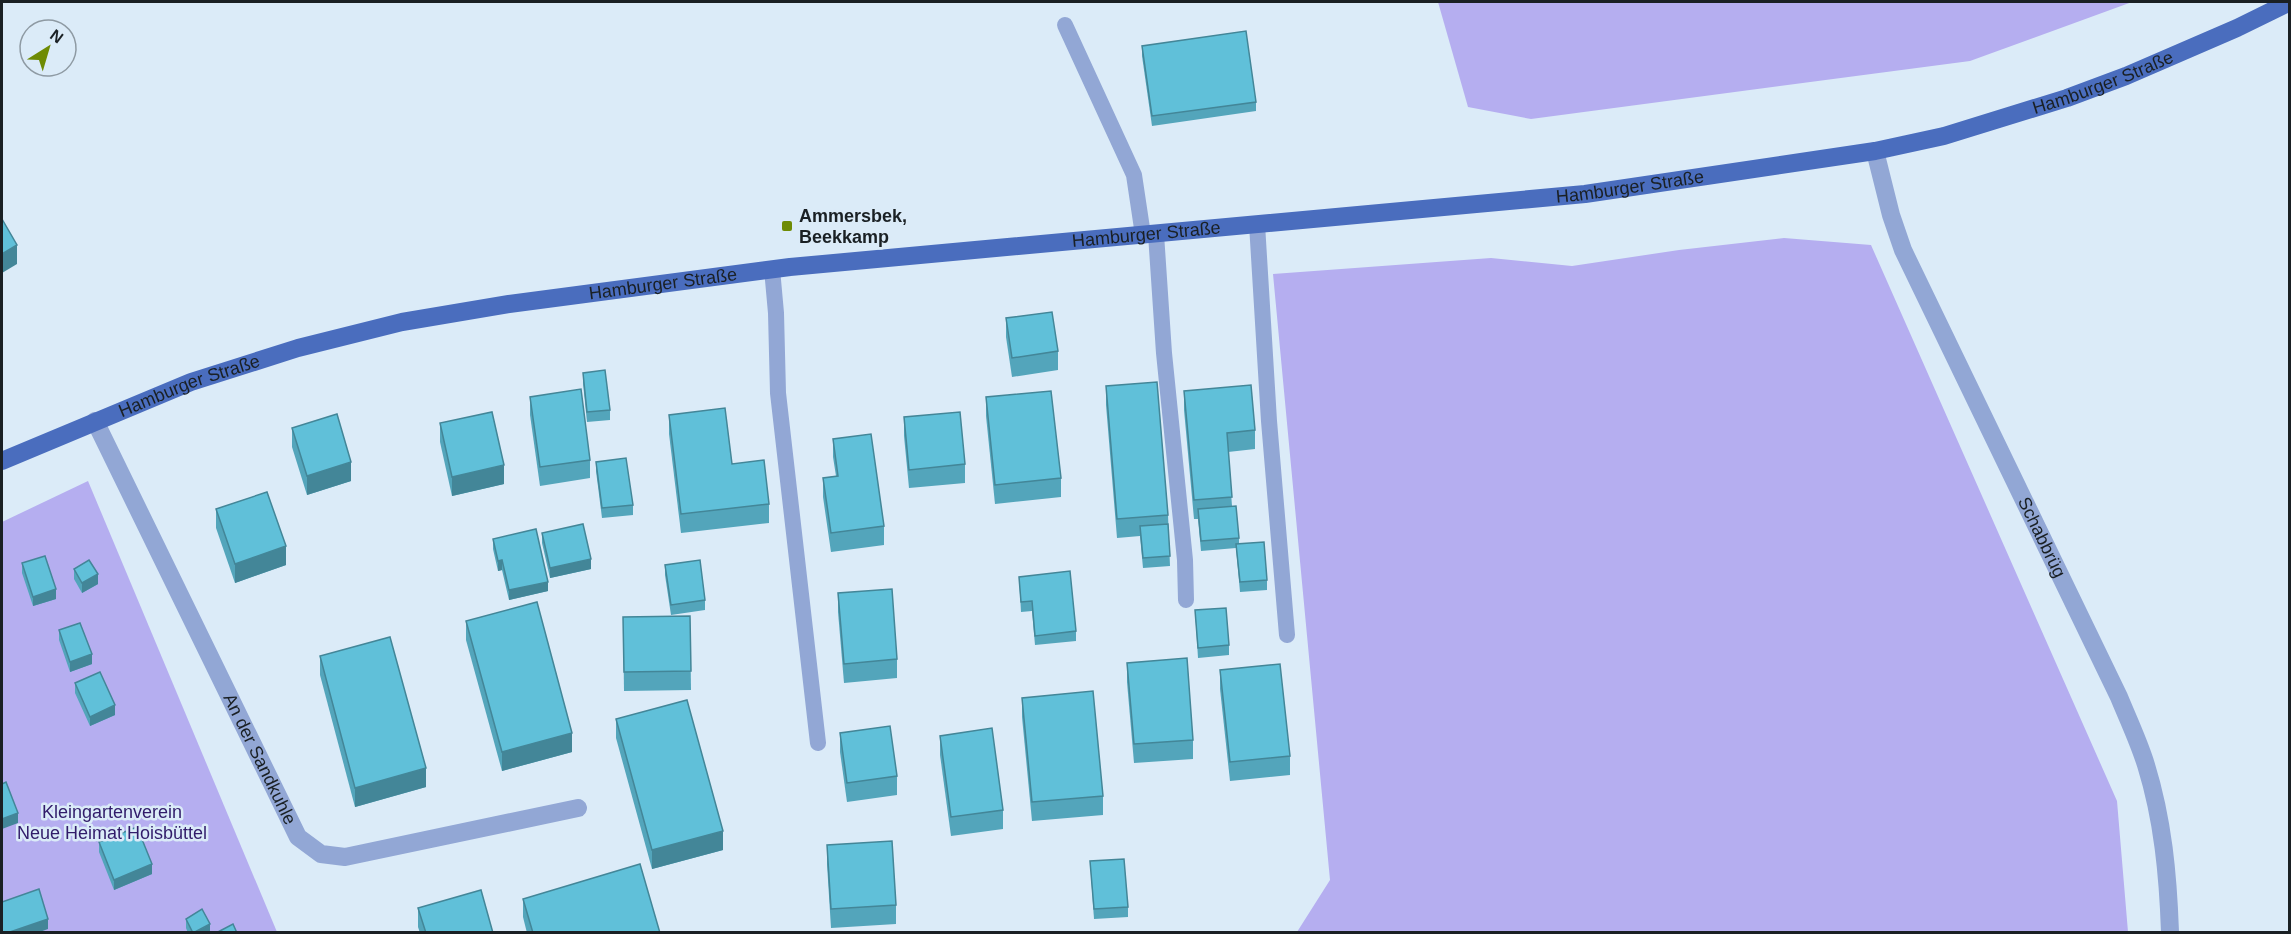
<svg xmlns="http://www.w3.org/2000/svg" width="2291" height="934" font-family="Helvetica,sans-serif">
<rect width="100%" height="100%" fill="#dbebf8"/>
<!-- green -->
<g fill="#b5aef0">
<polygon points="1438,2 2132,2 1970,61 1531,119 1468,107"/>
<polygon points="1784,238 1871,245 2117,801 2128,932 1297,932 1330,880 1273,274 1491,258 1572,266 1679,250"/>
<polygon points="88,481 277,932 2,932 2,522"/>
</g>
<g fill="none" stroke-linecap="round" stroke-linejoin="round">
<!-- lane -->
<g stroke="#92a7d5" stroke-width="16">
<polyline points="1065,25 1134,175 1143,235"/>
<polyline points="1257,224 1269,421 1287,635"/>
<polyline points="1156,234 1164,353 1185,560 1186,600"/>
<polyline points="772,269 776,313 778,393 818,743"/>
</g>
<!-- street -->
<g stroke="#92a7d5" stroke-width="18">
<path id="s1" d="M1875,151L1891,215L1903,250L2119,697C2128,719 2139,742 2146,765C2163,820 2168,875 2170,932"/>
<path id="s2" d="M95,421L298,837L321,854L345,857L578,808"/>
</g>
<!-- primary -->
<path stroke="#4a6dbe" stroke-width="18" id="s3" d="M2,461L191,382L298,348L402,322L509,304L790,267L1585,194L1875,151L1944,136L2067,98L2126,76L2237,28L2290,2"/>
</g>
<!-- wall -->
<g fill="#53a5bb">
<polygon points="1142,46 1256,102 1256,111 1152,126 1142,56"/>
<polygon points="1006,318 1058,351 1058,370 1012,377 1006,337"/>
<polygon points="583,373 610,410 610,420 587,422 583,383"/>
<polygon points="1106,386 1168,515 1170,566 1143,568 1140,536 1117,538 1106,405"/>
<polygon points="1184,391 1255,430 1255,449 1228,452 1232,506 1239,538 1239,544 1267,580 1267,590 1240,592 1236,548 1201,551 1198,519 1194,519 1184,410"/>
<polygon points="530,397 590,460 590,478 540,486 530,415"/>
<polygon points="986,397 1061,478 1061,497 995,504 986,416"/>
<polygon points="669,415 732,464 769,504 769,523 681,533 669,434"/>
<polygon points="904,417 965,464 965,483 909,488 904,436"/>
<polygon points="440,423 504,484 452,496 440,442"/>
<polygon points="292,428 351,481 307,495 292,447"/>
<polygon points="833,439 884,526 884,545 831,552 823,497 823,478 836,476 833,457"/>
<polygon points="596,462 633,505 633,515 602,518 596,471"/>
<polygon points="216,509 286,565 235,583 216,528"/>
<polygon points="542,533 591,569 550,578 542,543"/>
<polygon points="493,539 548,591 509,600 502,570 498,571 493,549"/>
<polygon points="22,563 56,599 33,606 22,573"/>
<polygon points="665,565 705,600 705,610 671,615 665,575"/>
<polygon points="74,569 98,584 82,593 74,579"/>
<polygon points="1019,577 1076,631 1076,641 1035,645 1032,611 1021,612"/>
<polygon points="838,593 897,659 897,678 844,683 838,612"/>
<polygon points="1195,610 1229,645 1229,655 1198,658"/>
<polygon points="690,616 691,690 624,691 623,617"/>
<polygon points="466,621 572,752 502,771 466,640"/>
<polygon points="59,630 92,664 70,672 59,640"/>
<polygon points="320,656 426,787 355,807 320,675"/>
<polygon points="1127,663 1193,740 1193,759 1134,763 1127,682"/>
<polygon points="1220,670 1290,756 1290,775 1230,781 1220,689"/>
<polygon points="75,683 115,715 90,726 75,693"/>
<polygon points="1022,698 1103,796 1103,815 1032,821 1022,717"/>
<polygon points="616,719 723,850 652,869 616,738"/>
<polygon points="840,733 897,776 897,795 847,802 840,752"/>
<polygon points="940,736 1003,810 1003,829 951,836 940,755"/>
<polygon points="99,842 152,874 114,890 99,852"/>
<polygon points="827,845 896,905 896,924 831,928 827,864"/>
<polygon points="1090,861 1128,907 1128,917 1094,919"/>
<polygon points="523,899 660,933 527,933 523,917"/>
<polygon points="418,908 493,933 420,933 418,927"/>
<polygon points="186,919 210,933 188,933 186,928"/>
</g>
<!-- shaded-wall -->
<g fill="#438698">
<polygon points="17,245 17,264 2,273 2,254"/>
<polygon points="351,462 351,481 307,495 307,476"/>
<polygon points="504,465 504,484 452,496 452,477"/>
<polygon points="286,546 286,565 235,583 235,564"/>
<polygon points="591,559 591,569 550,578 550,568"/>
<polygon points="502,560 502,570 498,571 498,561"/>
<polygon points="98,574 98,584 82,593 82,583"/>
<polygon points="548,582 548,591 509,600 509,590"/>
<polygon points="56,589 56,599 33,606 33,597"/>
<polygon points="92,654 92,664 70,672 70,662"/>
<polygon points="115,705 115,715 90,726 90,717"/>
<polygon points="572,733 572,752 502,771 502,752"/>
<polygon points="426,768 426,787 355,807 355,788"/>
<polygon points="18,813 18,823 2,829 2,819"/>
<polygon points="723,831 723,850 652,869 652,850"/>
<polygon points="152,864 152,874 114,890 114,880"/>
<polygon points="48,919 48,929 37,933 7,933"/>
<polygon points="210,924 210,933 194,933"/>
</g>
<!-- building -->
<g fill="#60c0d9" stroke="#438698" stroke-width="1.5">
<polygon points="1246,31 1256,102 1152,116 1142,46"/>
<polygon points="2,219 17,245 2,254"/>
<polygon points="1052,312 1058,351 1012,358 1006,318"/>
<polygon points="605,370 610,410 587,412 583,373"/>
<polygon points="1157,382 1168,515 1117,519 1106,386"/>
<polygon points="1251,385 1255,430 1227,433 1232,497 1194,500 1184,391"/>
<polygon points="581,389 590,460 540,467 530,397"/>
<polygon points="1051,391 1061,478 995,485 986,397"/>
<polygon points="725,408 732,464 764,460 769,504 681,514 669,415"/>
<polygon points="492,412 504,465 452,477 440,423"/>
<polygon points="960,412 965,464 909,470 904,417"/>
<polygon points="337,414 351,462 307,476 292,428"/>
<polygon points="871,434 884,526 831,533 823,478 838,476 833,439"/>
<polygon points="626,458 633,505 602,508 596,462"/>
<polygon points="267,492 286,546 235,564 216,509"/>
<polygon points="1236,506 1239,538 1201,541 1198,509"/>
<polygon points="583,524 591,559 550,568 542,533"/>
<polygon points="1168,524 1170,556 1143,558 1140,526"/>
<polygon points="536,529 548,582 509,590 502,560 498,561 493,539"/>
<polygon points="1264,542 1267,580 1240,582 1236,544"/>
<polygon points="45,556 56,589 33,597 22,563"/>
<polygon points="89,560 98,574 82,583 74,569"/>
<polygon points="700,560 705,600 671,605 665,565"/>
<polygon points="1070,571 1076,631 1035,636 1032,601 1021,602 1019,577"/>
<polygon points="892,589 897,659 844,664 838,593"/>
<polygon points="537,602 572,733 502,752 466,621"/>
<polygon points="1226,608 1229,645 1198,648 1195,610"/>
<polygon points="690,616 691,671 624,672 623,617"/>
<polygon points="80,623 92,654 70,662 59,630"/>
<polygon points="390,637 426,768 355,788 320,656"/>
<polygon points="1187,658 1193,740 1134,744 1127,663"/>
<polygon points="1280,664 1290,756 1230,762 1220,670"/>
<polygon points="100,672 115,705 90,717 75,683"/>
<polygon points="1093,691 1103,796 1032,802 1022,698"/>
<polygon points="687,700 723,831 652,850 616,719"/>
<polygon points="890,726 897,776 847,783 840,733"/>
<polygon points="992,728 1003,810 951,817 940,736"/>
<polygon points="6,782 18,813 2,819 2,784"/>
<polygon points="137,827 152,864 114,880 99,842"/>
<polygon points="892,841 896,905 831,909 827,845"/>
<polygon points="1124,859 1128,907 1094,909 1090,861"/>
<polygon points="640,864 660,933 533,933 523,899"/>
<polygon points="39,889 48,919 7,933 2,933 2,902"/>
<polygon points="481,890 493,933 426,933 418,908"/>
<polygon points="202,909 210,924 193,933 186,919"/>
<polygon points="233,924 237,933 216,933"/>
</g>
<!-- markers -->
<rect fill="#6e8b04" stroke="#dbebf8" stroke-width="2" x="781" y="220" width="12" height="12" rx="3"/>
<g text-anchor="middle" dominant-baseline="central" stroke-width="5" stroke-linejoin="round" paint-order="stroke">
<!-- street labels -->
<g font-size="18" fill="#1a2024" stroke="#dbebf8">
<text stroke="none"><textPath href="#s3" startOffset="2146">Hamburger Straße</textPath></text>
<text stroke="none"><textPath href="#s3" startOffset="1660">Hamburger Straße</textPath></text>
<text stroke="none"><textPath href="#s3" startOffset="1174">Hamburger Straße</textPath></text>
<text stroke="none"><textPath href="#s3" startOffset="688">Hamburger Straße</textPath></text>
<text stroke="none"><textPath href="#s3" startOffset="202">Hamburger Straße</textPath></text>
<text stroke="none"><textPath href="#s1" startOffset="422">Schabbrüg</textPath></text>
<text stroke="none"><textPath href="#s2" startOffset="376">An der Sandkuhle</textPath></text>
</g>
<!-- poi labels -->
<g font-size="18" font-weight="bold" fill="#1a2024" stroke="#dbebf8" text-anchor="start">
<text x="799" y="216">Ammersbek,<tspan x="799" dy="21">Beekkamp</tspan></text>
</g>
<!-- park labels -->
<g font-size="18" fill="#311c6a" stroke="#dbebf8">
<text x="112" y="812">Kleingartenverein<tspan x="112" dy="21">Neue Heimat Hoisbüttel</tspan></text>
</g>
</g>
<!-- border -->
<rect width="2291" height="934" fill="none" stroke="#1a2024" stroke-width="6"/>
<!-- north arrow -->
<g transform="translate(48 48) rotate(37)"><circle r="28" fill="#dbebf8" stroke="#8e9aa3" stroke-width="1.5"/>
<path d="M0-4.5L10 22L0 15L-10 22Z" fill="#6e8b04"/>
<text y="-9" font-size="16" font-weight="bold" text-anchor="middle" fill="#1a2024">N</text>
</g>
</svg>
